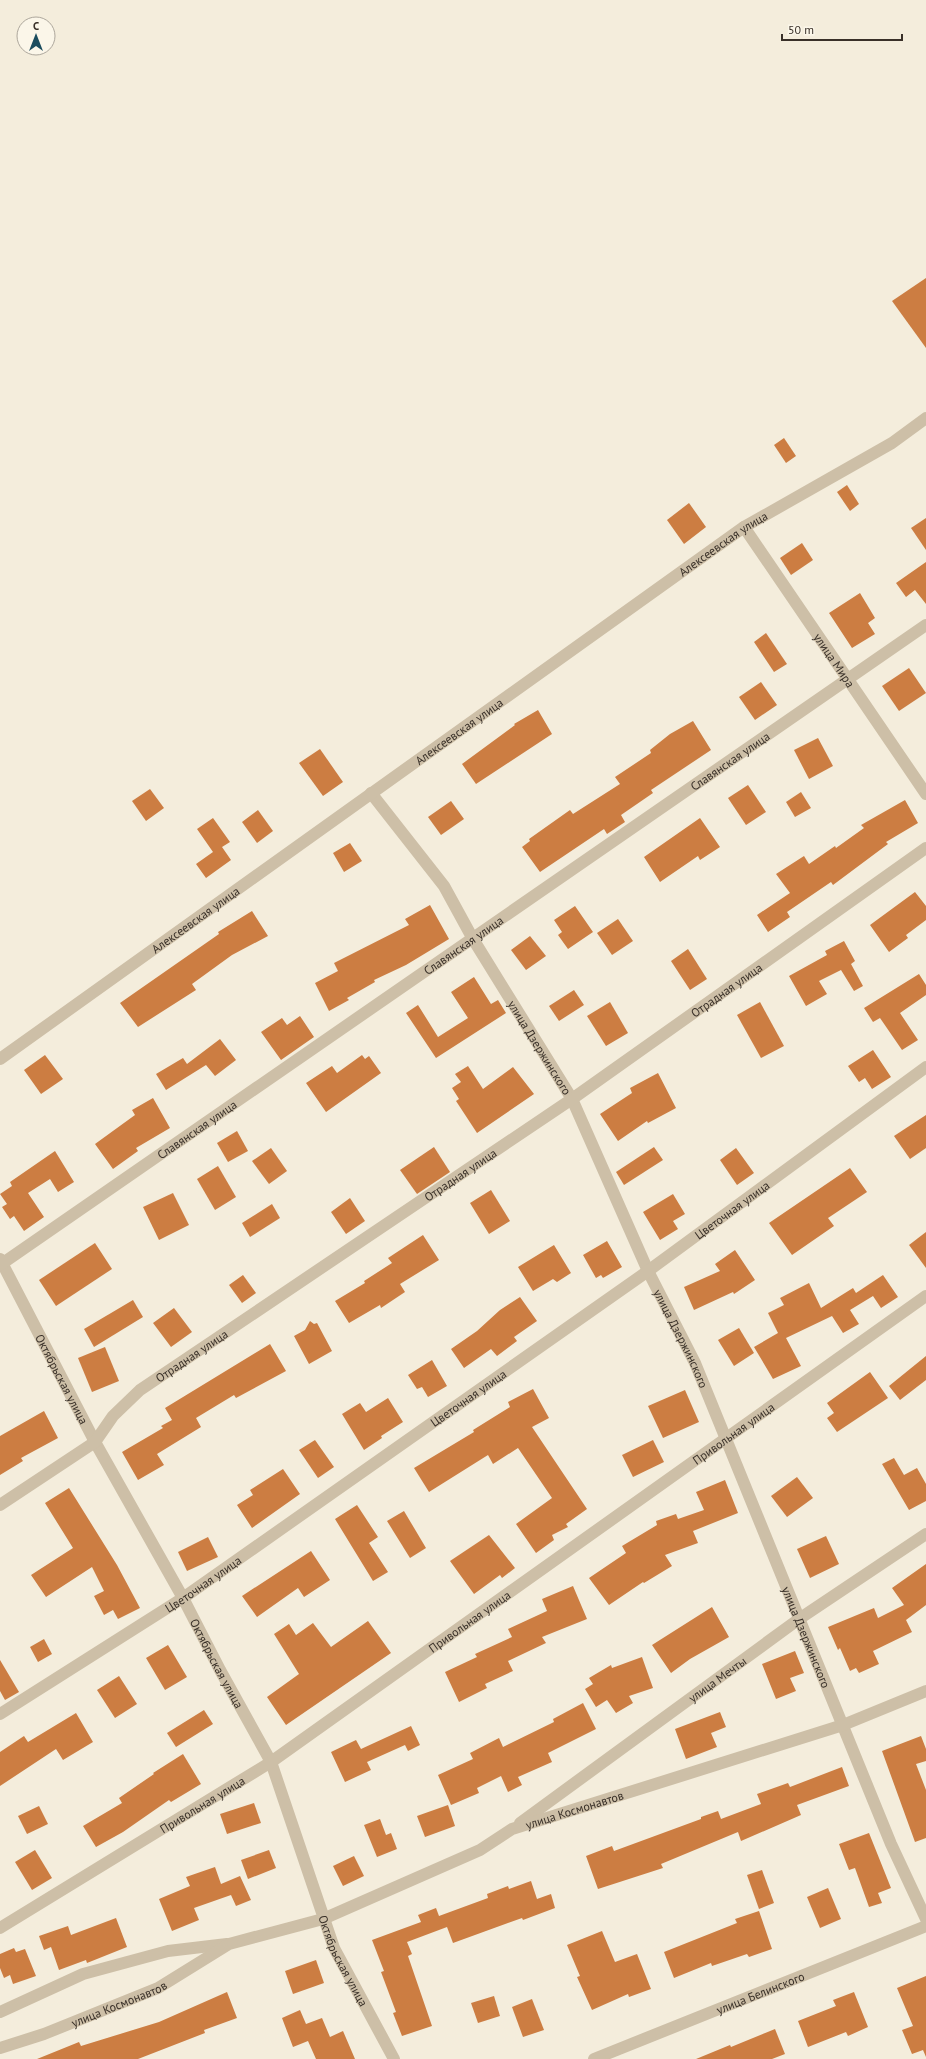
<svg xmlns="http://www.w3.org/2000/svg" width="926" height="2059" font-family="'PT Sans',sans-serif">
<rect width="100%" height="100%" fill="#f4eddc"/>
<!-- building -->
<g fill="#cc7d42">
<polygon points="926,278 926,348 892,301"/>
<polygon points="784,438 796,456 786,463 774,445"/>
<polygon points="847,485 859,504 850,511 837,492"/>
<polygon points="689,503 706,527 684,544 667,520"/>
<polygon points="926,518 926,550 911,528"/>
<polygon points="802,543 813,560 791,575 780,558"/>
<polygon points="926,562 926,604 915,590 906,597 896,583"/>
<polygon points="860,593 875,618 868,623 875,634 852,648 829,613"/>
<polygon points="766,633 787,664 774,672 754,642"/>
<polygon points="909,668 926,693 899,711 882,686"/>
<polygon points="761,682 777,705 755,720 739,697"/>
<polygon points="538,710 552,734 476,784 462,764 515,725 514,724"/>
<polygon points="693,721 711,750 651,790 653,793 621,815 625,822 607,834 604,829 540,872 522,847 530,841 529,839 570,810 573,814 620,784 615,777 651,753 650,750 670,734"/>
<polygon points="818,738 833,766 809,779 794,750"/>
<polygon points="320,749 343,782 323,796 299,763"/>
<polygon points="748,785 766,812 746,825 728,798"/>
<polygon points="150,789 164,808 146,821 132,801"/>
<polygon points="801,792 811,808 795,817 786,802"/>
<polygon points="905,800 918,823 886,842 888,844 833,885 831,882 787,912 790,917 768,932 757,915 790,893 776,874 804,856 809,864 835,846 836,848 864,828 861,825"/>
<polygon points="451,801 464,819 441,835 428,817"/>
<polygon points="258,810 273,831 257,843 242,822"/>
<polygon points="213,818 230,842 222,847 231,860 206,878 196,864 213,852 197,829"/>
<polygon points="700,818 720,847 700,860 698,856 660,882 644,857"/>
<polygon points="350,843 362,861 344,872 333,853"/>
<polygon points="915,892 926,906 926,920 906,935 908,938 889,952 870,925"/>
<polygon points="430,905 449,939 406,965 374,980 375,982 347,998 349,1000 329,1011 315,983 338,971 334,963 409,925 405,919"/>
<polygon points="575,906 593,932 568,949 558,935 562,932 554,920"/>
<polygon points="252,911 268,936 232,955 192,984 196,990 138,1027 120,1003 219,934 218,932"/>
<polygon points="618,919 633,941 612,955 597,933"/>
<polygon points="530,936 546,956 526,970 511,950"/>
<polygon points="844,941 855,961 851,964 863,986 854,991 841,970 819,981 827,994 806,1006 789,976 827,955 825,951"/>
<polygon points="688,949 707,979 690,990 671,961"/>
<polygon points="919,974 926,985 926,995 900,1013 918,1040 902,1050 880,1018 873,1022 864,1008"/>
<polygon points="474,977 491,1004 498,1000 506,1013 436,1058 406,1013 418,1005 438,1037 468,1018 451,992"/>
<polygon points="574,990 584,1005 559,1021 549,1006"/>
<polygon points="610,1002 628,1033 606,1046 587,1016"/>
<polygon points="760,1002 784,1046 761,1058 737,1015"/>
<polygon points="300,1016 314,1037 281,1060 261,1032 282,1018 287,1025"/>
<polygon points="220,1039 236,1060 215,1076 206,1065 166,1090 156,1074 183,1058 187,1064"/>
<polygon points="873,1050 891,1077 872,1089 865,1078 859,1082 848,1066"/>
<polygon points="45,1055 63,1079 41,1094 24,1070"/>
<polygon points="362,1055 365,1059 369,1056 381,1073 326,1112 306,1083 332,1066 337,1073"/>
<polygon points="468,1066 483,1089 513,1067 534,1094 477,1133 456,1101 459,1099 452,1088 461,1082 455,1074"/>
<polygon points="658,1073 676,1108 648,1123 647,1121 618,1141 600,1114 632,1093 630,1088"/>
<polygon points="153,1098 170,1128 136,1148 138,1151 113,1169 95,1144 135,1115 132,1110"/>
<polygon points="926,1115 926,1148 910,1159 894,1136"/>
<polygon points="237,1131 248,1151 228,1162 217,1143"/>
<polygon points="434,1147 450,1172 417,1194 400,1170"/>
<polygon points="654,1147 663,1160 624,1185 616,1172"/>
<polygon points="271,1148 287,1171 269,1184 252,1161"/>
<polygon points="736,1148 754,1173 737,1185 720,1160"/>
<polygon points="55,1151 74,1182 58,1192 50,1179 28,1193 44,1217 24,1231 14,1216 10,1219 2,1207 7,1204 0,1194 12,1186 10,1182"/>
<polygon points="218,1166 236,1197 215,1210 197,1179"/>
<polygon points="850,1168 867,1192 828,1218 834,1226 792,1255 769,1223"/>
<polygon points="491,1190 510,1221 489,1234 470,1203"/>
<polygon points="173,1193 189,1225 159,1240 143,1207"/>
<polygon points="673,1194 685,1214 673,1221 678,1229 660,1240 643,1212"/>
<polygon points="350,1198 365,1221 346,1234 331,1212"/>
<polygon points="272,1204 280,1218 250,1237 242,1223"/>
<polygon points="926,1232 926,1268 909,1245"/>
<polygon points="423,1235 439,1260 400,1284 405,1292 381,1308 380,1305 349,1323 335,1301 365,1283 364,1281 392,1263 388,1258"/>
<polygon points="607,1241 622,1267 603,1278 601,1275 596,1278 583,1255"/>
<polygon points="95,1243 112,1269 56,1306 39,1280"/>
<polygon points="554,1245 571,1273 557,1282 553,1279 533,1291 518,1267"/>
<polygon points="735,1250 755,1280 734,1294 733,1292 694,1310 684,1287 720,1271 715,1264"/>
<polygon points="243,1275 256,1293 242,1303 229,1285"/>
<polygon points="883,1275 898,1297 881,1308 873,1296 850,1310 859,1324 843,1333 832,1316 786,1338 801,1366 773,1379 754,1347 778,1333 768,1313 784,1305 780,1298 809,1283 821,1308 853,1288 856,1293"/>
<polygon points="520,1297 537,1321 514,1337 517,1341 497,1356 491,1349 464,1368 451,1349 477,1331 500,1310"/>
<polygon points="133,1300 143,1317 94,1347 84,1329"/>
<polygon points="174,1308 192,1332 171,1347 153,1323"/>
<polygon points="310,1321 314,1324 317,1323 332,1351 309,1364 294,1336 305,1330"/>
<polygon points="739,1328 754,1353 734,1366 718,1340"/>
<polygon points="270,1344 286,1371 236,1398 234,1395 196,1418 201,1427 157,1454 164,1465 138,1480 122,1452 163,1428 161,1426 172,1420 165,1408"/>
<polygon points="105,1347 119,1381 92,1392 78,1358"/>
<polygon points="926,1356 926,1380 900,1400 889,1386"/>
<polygon points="432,1360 447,1386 428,1397 422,1387 417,1389 408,1375"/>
<polygon points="870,1372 888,1398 837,1432 827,1418 834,1413 827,1403"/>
<polygon points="533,1389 549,1418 532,1427 587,1509 566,1524 568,1527 552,1535 554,1540 536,1553 516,1524 552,1498 518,1448 493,1464 488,1455 429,1492 414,1468 474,1432 473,1430 510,1407 508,1402"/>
<polygon points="685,1390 699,1422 663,1438 648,1406"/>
<polygon points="388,1398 403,1422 381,1436 382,1438 364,1450 342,1414 360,1403 366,1412"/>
<polygon points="44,1411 58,1438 21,1458 23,1461 0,1475 0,1436"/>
<polygon points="315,1440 334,1467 318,1478 299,1450"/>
<polygon points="653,1440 664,1462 633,1477 622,1455"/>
<polygon points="894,1458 904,1475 917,1468 926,1484 926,1501 909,1510 882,1464"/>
<polygon points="283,1469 300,1494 252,1528 237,1505 253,1495 250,1490"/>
<polygon points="797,1477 813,1498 787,1517 771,1496"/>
<polygon points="725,1480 738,1513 693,1531 698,1543 665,1555 672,1566 644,1583 643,1582 609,1605 589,1578 626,1553 622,1546 657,1525 656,1521 676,1514 678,1519 704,1510 696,1492"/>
<polygon points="69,1488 117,1565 140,1608 118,1619 113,1610 104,1615 94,1596 104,1591 92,1567 46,1597 31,1575 73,1548 45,1503"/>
<polygon points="357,1505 378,1537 369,1543 388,1572 373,1581 335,1519"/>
<polygon points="404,1511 426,1548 410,1558 387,1521"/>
<polygon points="489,1535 515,1568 502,1578 500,1575 474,1594 450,1561"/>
<polygon points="826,1536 839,1564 810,1578 797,1549"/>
<polygon points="208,1537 218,1557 187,1571 178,1552"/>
<polygon points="311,1551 330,1580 304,1597 298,1588 257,1617 242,1596"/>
<polygon points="926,1564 926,1605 906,1620 912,1632 873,1651 879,1664 859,1673 856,1668 850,1671 840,1648 838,1650 828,1627 874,1608 878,1618 904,1605 892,1588"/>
<polygon points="573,1586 587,1619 542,1637 546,1643 508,1661 513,1671 485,1684 487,1688 459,1702 445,1672 477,1657 475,1654 512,1637 508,1629 547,1611 542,1599"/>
<polygon points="712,1607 729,1637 690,1659 671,1673 652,1645"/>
<polygon points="368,1621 391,1653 286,1725 267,1697 299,1674 274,1634 289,1624 296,1635 313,1623 331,1647"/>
<polygon points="44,1639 52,1654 38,1662 30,1647"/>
<polygon points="168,1645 187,1677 165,1690 146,1658"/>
<polygon points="795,1651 804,1673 790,1678 796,1691 776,1699 762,1664"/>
<polygon points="642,1657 653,1688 629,1696 633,1703 616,1713 607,1700 596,1707 585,1689 593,1684 589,1678 611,1665 612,1668"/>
<polygon points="0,1660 19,1692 5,1700 0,1691"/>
<polygon points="119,1676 137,1704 115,1718 97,1690"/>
<polygon points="583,1703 596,1729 548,1753 552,1762 518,1777 522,1785 508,1792 501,1776 477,1788 479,1793 451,1805 438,1775 473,1759 470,1753 499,1738 503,1747 554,1722 553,1719"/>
<polygon points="204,1710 213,1724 176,1747 167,1733"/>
<polygon points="720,1712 726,1727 711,1733 717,1747 686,1759 675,1729"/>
<polygon points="76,1713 93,1742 63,1760 56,1749 0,1786 0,1752 24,1736 28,1742"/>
<polygon points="411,1726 420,1745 408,1751 405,1745 367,1762 371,1770 345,1782 331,1752 356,1740 361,1749"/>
<polygon points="921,1736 926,1749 926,1761 916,1764 926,1790 926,1838 915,1842 882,1751"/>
<polygon points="183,1754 201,1784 171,1802 169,1800 123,1832 96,1847 83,1826 122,1803 119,1798 154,1774 153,1773"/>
<polygon points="842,1767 849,1786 797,1805 801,1815 741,1841 738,1832 661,1864 663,1868 598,1889 586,1856 612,1846 614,1851 701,1819 701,1817 718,1811 721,1819 761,1804 757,1794 788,1783 790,1787"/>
<polygon points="254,1803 261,1823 227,1834 220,1814"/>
<polygon points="448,1805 455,1826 425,1837 417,1816"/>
<polygon points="39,1806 48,1824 27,1834 18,1816"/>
<polygon points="380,1819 386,1835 391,1833 397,1849 377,1857 364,1825"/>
<polygon points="869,1833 891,1888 878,1893 882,1903 869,1907 855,1868 849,1870 839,1844"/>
<polygon points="35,1850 52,1878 32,1890 15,1862"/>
<polygon points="269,1850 276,1868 248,1879 241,1860"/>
<polygon points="354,1856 364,1876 343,1886 333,1866"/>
<polygon points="215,1867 221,1884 240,1876 251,1900 236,1906 231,1895 194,1908 199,1920 172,1931 159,1899 190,1886 186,1877"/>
<polygon points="762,1870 774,1903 759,1909 747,1875"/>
<polygon points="531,1881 537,1899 551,1894 555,1908 523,1920 522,1918 453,1943 447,1927 407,1942 412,1954 408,1956 432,2026 402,2036 393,2013 396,2012 381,1972 384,1971 372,1940 421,1922 418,1915 436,1908 439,1916 488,1898 487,1894 508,1886 509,1889"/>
<polygon points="828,1888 841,1919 820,1928 807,1897"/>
<polygon points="759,1911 772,1949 749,1957 747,1954 712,1966 711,1963 674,1978 664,1952 737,1923 735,1919"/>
<polygon points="116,1918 127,1947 87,1963 86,1960 59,1970 51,1947 44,1950 39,1936 68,1926 71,1935"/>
<polygon points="602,1931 615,1962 637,1954 651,1989 629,1997 628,1994 592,2010 577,1977 580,1976 567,1945"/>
<polygon points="14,1948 16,1952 25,1949 36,1976 13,1984 10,1975 4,1978 0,1968 0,1954"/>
<polygon points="316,1960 324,1983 293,1994 285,1971"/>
<polygon points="926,1976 926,2057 923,2050 912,2054 902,2030 913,2026 897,1988"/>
<polygon points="227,1992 237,2018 204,2030 205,2033 138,2059 37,2059 79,2042 81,2046 159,2022"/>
<polygon points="854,1992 868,2027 848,2036 846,2032 808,2047 798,2021 836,2006 833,2000"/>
<polygon points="494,1996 500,2016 478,2023 471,2003"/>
<polygon points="532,1999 544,2030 523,2037 512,2007"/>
<polygon points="300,2010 306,2024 322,2018 330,2037 343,2031 355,2059 316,2059 308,2041 293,2047 282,2018"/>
<polygon points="775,2029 785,2054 772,2059 696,2059 730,2045 731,2047"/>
</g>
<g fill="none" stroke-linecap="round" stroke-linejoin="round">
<!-- street -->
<g stroke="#cdbfa7" stroke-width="12">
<path id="s1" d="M744,527L926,794"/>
<path id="s2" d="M371,793L444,886L473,939L572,1099L648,1271L695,1363L891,1844L926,1919"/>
<path id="s3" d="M0,1059L744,527L892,443L926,418"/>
<path id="s4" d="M0,1259L95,1442L183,1598L220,1670L271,1762L334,1948L394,2059"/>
<path id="s5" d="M0,1265L926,625"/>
<path id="s6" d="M0,1505L95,1442L113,1416L140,1390L572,1099L926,848"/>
<path id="s7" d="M0,1714L183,1598L648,1271L926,1067"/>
<path id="s8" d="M520,1823L799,1619L926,1534"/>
<path id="s9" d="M0,1928L271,1762L926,1296"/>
<polyline points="0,2012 83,1974 168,1951 227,1944"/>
<path id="s10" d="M0,2048L44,2034L158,1988L229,1944L323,1919L480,1850L512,1829L843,1725L926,1691"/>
<path id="s11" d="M594,2059L926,1926"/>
</g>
</g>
<g text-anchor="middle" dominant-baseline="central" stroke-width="3" stroke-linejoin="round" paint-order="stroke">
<!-- street labels -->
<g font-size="12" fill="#393028" stroke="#fbf6e9">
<text stroke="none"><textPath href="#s3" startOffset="888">Алексеевская улица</textPath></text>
<text stroke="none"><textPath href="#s1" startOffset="161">улица Мира</textPath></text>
<text stroke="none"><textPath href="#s3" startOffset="564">Алексеевская улица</textPath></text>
<text stroke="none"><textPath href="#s5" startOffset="887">Славянская улица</textPath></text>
<text stroke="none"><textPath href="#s3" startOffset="240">Алексеевская улица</textPath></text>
<text stroke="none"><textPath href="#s5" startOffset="563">Славянская улица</textPath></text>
<text stroke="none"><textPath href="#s6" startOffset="893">Отрадная улица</textPath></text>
<text stroke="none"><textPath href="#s2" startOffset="306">улица Дзержинского</textPath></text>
<text stroke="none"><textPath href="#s5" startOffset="239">Славянская улица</textPath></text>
<text stroke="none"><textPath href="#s6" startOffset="569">Отрадная улица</textPath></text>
<text stroke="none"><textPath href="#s7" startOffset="889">Цветочная улица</textPath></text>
<text stroke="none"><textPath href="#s2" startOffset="630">улица Дзержинского</textPath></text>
<text stroke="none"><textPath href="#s6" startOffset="245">Отрадная улица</textPath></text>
<text stroke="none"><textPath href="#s4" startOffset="135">Октябрьская улица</textPath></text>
<text stroke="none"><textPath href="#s7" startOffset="565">Цветочная улица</textPath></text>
<text stroke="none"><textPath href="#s9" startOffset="885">Привольная улица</textPath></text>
<text stroke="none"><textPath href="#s7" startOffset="241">Цветочная улица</textPath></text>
<text stroke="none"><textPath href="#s9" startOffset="561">Привольная улица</textPath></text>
<text stroke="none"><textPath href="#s2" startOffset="954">улица Дзержинского</textPath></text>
<text stroke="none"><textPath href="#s4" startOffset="459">Октябрьская улица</textPath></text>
<text stroke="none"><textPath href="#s8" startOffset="244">улица Мечты</textPath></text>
<text stroke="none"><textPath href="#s9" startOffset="237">Привольная улица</textPath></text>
<text stroke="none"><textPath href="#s10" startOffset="625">улица Космонавтов</textPath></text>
<text stroke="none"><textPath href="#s4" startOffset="783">Октябрьская улица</textPath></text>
<text stroke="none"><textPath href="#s11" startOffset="179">улица Белинского</textPath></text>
<text stroke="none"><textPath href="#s10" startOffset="127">улица Космонавтов</textPath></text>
</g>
</g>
<!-- north arrow -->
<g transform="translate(36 36)"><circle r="19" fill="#fbf6e9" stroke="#ada79c"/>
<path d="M0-3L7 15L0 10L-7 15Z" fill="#1b4c5d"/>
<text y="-6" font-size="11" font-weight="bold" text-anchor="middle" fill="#393028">С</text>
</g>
<!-- scale -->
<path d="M782 34v6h120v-6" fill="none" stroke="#393028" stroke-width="2"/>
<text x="788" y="34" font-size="12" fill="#393028" stroke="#fbf6e9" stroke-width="3" paint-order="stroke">50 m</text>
</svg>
